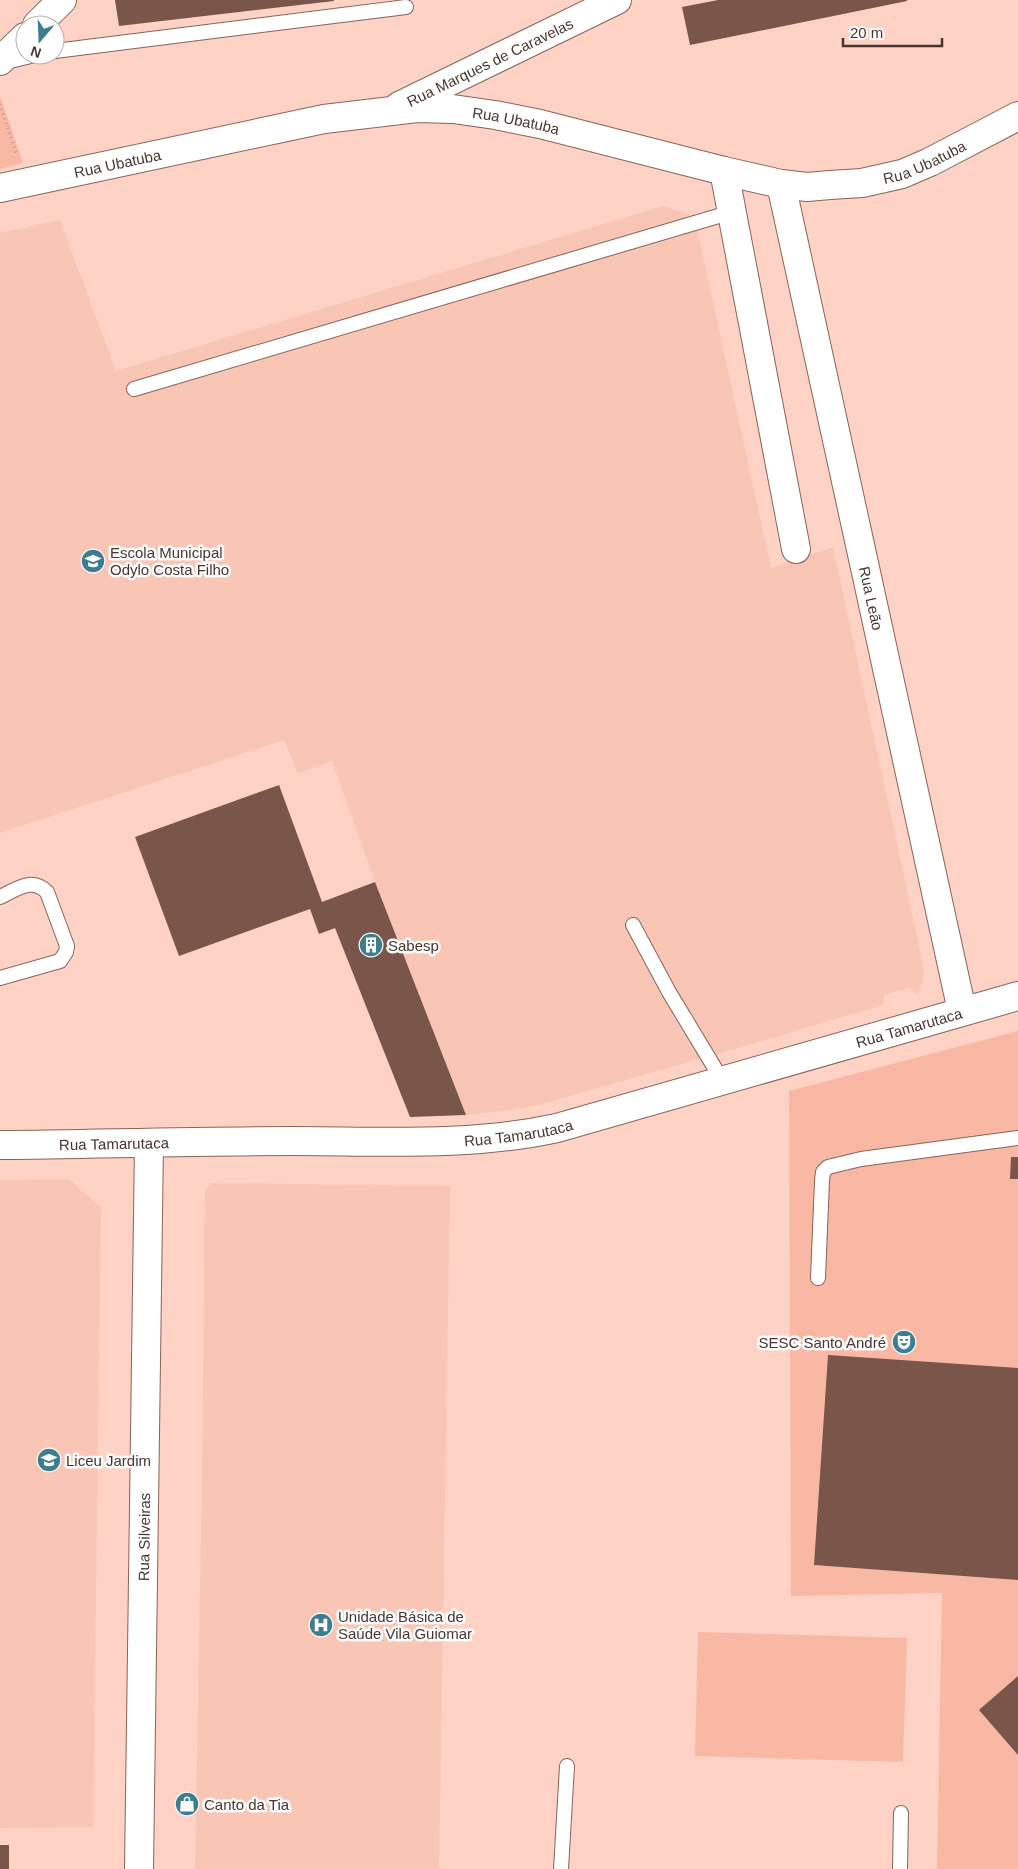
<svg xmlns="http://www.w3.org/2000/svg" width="1018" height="1869" font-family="Arial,sans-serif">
<rect width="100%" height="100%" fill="#fed2c5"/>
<!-- built -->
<g fill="#f9c6b6">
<polygon points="663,206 693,216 696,224 771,568 833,547 924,969 923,982 918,995 909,988 884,995 883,1005 755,1043 538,1105 510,1110 466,1115 375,882 332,761 298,773 284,740 0,833 0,233 60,220 116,371"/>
<polygon points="69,1179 101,1208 93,1827 0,1828 0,1180"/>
<polygon points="211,1183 450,1186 439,1869 195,1869 202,1478 205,1191"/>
</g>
<!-- green -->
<g fill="#f9b8a4">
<polygon points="0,96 23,163 0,169"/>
<polygon points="1018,1031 1018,1869 937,1869 942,1593 791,1596 789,1091"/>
<polygon points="698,1632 907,1638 903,1762 695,1756"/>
</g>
<!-- building -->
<g fill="#7a5549">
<polygon points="115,0 334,0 334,1 119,26"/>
<polygon points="718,0 907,0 907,1 690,45 682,7"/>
<polygon points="279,785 322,902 375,882 466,1115 410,1117 335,928 319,934 310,909 179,956 135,837"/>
<polygon points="1011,1157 1018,1157 1018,1179 1010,1179"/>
<polygon points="828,1355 1018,1368 1018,1580 814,1565"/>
<polygon points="1018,1676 1018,1755 979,1710"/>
<rect x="0" y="1845" width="9" height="24"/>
</g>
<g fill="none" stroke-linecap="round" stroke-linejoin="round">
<!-- service casing -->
<g stroke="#896357" stroke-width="16">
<g id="service">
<polyline points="55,51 406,7"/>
<polyline points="6,62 35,55"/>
<polyline points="134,389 732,212"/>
<path d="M0,897C17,889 31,877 47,892L67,946L66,952L60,961L0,978"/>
<polyline points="633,925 669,992 722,1080"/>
<polyline points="818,1278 822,1181 823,1172 828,1167 861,1159 1018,1138"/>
<polyline points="561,1869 567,1766"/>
<polyline points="900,1869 901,1813"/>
</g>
</g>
<!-- minor casing -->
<g stroke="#896357" stroke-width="30">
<g id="minor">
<path id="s1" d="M399,106L617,0"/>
<polyline points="724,171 796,549"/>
<path id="s2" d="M781,184L962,1011"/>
<path id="s3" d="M0,188L324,119L417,108L453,109L495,115L540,124L724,171L781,184L807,187L830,185L862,183L902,174L930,162L1018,116"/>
</g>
</g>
<!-- tertiary casing -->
<g stroke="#896357" stroke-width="30">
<g id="tertiary">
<polyline points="37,25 62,0"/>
<polyline points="0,61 25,37"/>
<path id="s4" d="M0,1145C97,1144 195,1141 292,1141C381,1141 470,1147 557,1128L1018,996"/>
<path id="s5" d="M139,1869L149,1143"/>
</g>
</g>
<!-- path -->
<polyline stroke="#bb998f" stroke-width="3" stroke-dasharray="1 4" stroke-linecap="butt" points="0,104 16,153"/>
<!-- service -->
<use href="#service" stroke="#fff" stroke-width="14"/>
<!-- minor -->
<use href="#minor" stroke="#fff" stroke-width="28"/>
<!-- tertiary -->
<use href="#tertiary" stroke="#fff" stroke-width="28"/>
</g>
<!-- icons -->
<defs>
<g id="school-disc" transform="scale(1.25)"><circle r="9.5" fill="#3c7e8f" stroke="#fefefe"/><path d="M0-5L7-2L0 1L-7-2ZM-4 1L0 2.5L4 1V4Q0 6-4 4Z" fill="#fff"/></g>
<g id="building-disc" transform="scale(1.25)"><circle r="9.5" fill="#3c7e8f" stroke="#fefefe"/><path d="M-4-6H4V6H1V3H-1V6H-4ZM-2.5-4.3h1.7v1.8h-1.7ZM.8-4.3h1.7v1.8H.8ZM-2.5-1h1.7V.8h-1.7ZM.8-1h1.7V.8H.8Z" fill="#fff"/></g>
<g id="theatre-disc" transform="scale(1.25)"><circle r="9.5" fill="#3c7e8f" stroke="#fefefe"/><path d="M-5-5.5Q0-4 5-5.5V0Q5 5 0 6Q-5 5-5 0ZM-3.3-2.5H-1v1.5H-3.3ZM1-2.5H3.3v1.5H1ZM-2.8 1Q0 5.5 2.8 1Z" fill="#fff"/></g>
<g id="hospital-disc" transform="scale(1.25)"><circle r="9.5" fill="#3c7e8f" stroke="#fefefe"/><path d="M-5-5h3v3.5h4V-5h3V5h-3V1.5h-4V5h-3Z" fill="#fff"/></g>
<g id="shop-disc" transform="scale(1.25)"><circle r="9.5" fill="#3c7e8f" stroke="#fefefe"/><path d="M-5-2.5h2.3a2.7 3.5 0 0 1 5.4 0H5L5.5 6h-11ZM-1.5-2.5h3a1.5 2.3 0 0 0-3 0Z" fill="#fff"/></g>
</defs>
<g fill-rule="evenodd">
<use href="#school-disc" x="93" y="561"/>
<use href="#building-disc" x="371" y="945"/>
<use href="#theatre-disc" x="904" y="1342"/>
<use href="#school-disc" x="49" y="1460"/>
<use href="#hospital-disc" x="321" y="1625"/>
<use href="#shop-disc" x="187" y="1804"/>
</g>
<g text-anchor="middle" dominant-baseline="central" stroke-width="5" stroke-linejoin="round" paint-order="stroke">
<!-- street labels -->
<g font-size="15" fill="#483631" stroke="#fefefe">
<text stroke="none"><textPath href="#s1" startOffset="101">Rua Marques de Caravelas</textPath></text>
<text stroke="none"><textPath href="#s3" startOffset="525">Rua Ubatuba</textPath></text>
<text stroke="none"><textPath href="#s3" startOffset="945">Rua Ubatuba</textPath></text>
<text stroke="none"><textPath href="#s3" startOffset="120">Rua Ubatuba</textPath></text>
<text stroke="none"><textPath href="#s2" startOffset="424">Rua Leão</textPath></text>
<text stroke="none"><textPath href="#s4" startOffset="924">Rua Tamarutaca</textPath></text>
<text stroke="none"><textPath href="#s4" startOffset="519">Rua Tamarutaca</textPath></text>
<text stroke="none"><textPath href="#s4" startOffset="114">Rua Tamarutaca</textPath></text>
<text stroke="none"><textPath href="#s5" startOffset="332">Rua Silveiras</textPath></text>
</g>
<!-- poi labels -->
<g font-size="15" fill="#483631" stroke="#fefefe" text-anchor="start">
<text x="110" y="552">Escola Municipal<tspan x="110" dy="17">Odylo Costa Filho</tspan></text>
<text x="388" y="945">Sabesp</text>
<text x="886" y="1342" text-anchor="end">SESC Santo André</text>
<text x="66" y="1460">Liceu Jardim</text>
<text x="338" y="1616">Unidade Básica de<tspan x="338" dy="17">Saúde Vila Guiomar</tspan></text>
<text x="204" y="1804">Canto da Tia</text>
</g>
</g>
<!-- north arrow -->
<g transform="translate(40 40) rotate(199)"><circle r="24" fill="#fefefe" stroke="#b5aeac"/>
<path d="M0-4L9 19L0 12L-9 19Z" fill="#3c7e8f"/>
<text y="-8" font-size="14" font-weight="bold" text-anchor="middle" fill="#483631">N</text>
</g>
<!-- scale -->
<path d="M843 38v8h99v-8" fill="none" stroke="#483631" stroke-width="2.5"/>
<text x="850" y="38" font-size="15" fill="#483631" stroke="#fefefe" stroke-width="4" paint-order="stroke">20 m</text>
</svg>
